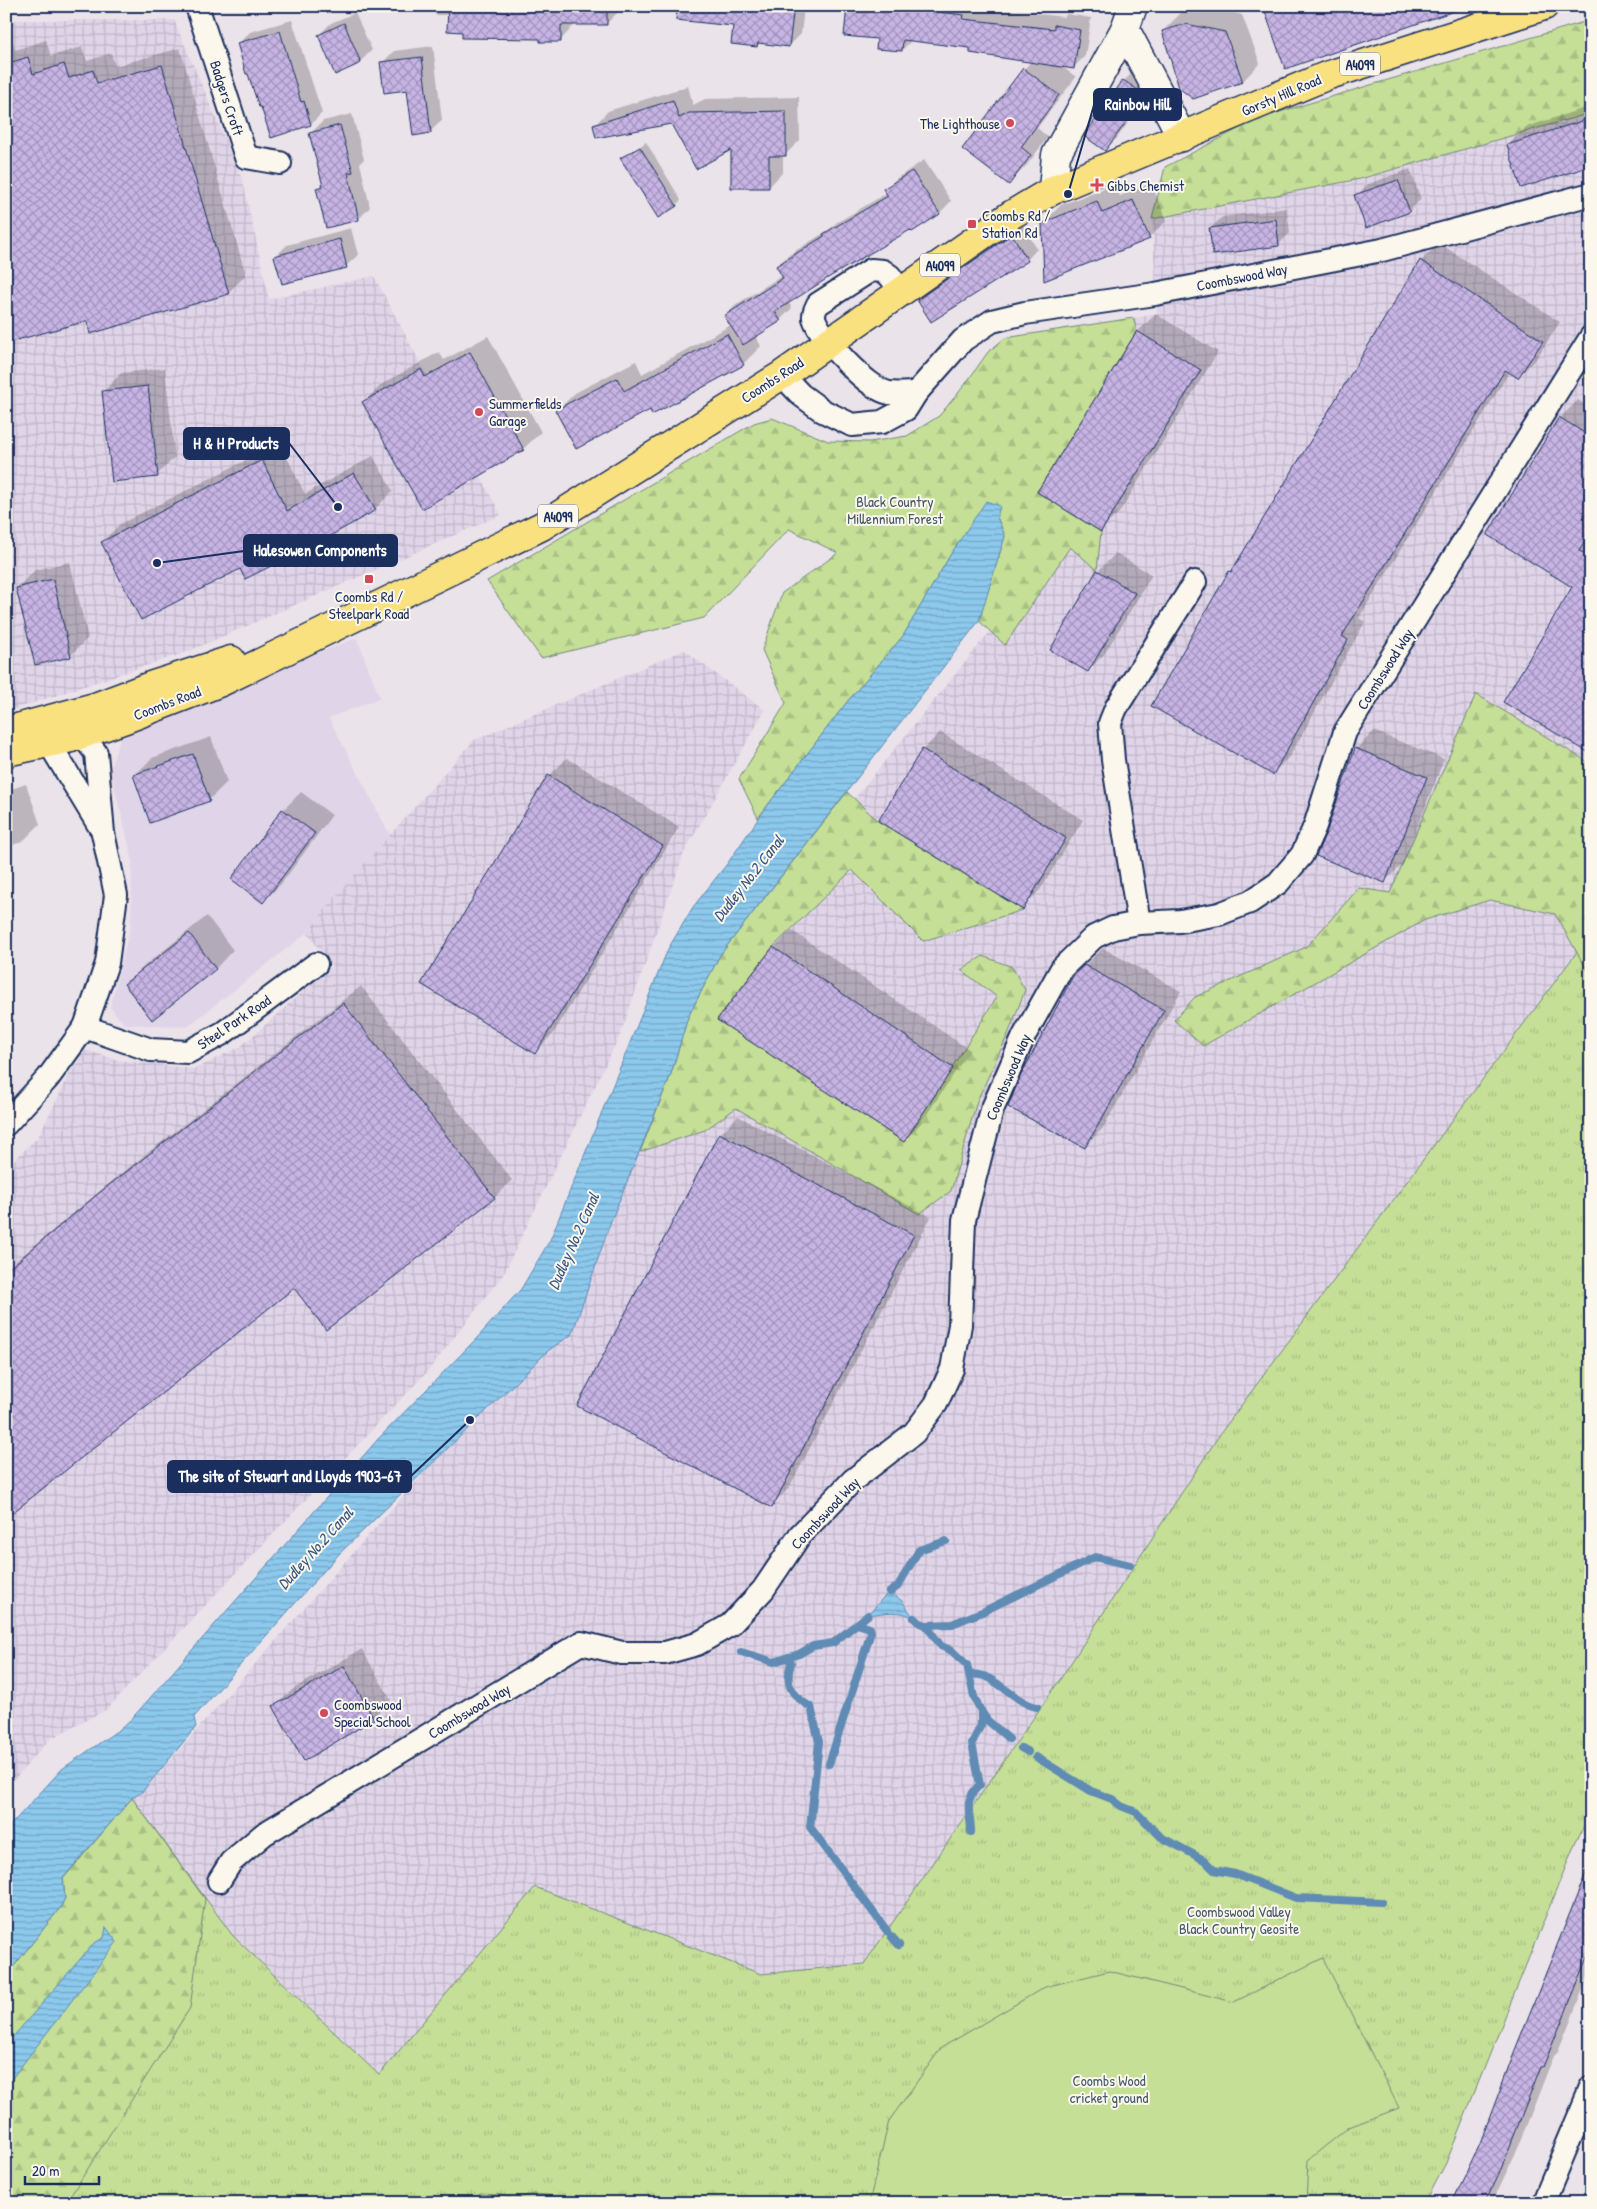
<svg xmlns="http://www.w3.org/2000/svg" width="1597" height="2209" font-family="'Patrick Hand',sans-serif">
<defs>
<pattern id="industrial-grid" width="8" height="8" patternUnits="userSpaceOnUse" patternTransform="scale(1.25)"><rect width="8" height="8" fill="#e0d5e8"/><path d="M0 4h8M4 0v8" fill="none" stroke="#c0b7c9"/></pattern>
<pattern id="grass-tufts" width="24" height="20" patternUnits="userSpaceOnUse" patternTransform="scale(1.25)"><rect width="24" height="20" fill="#c5df96"/><path d="M3 7l-1-3M5 7V3M7 7l1-3M15 17l-1-3M17 17v-4M19 17l1-3" fill="none" stroke="#a9c084"/></pattern>
<pattern id="forest-firs" width="22" height="20" patternUnits="userSpaceOnUse" patternTransform="scale(1.25)"><rect width="22" height="20" fill="#c5df96"/><path d="M5 1l3.5 6h-7zM16 11l3.5 6h-7z" fill="#a9c084"/></pattern>
<pattern id="water-rules" width="6" height="5" patternUnits="userSpaceOnUse" patternTransform="scale(1.25)"><rect width="6" height="5" fill="#8cc9ed"/><path d="M0 2.5h6" fill="none" stroke="#72a4c3"/></pattern>
<pattern id="building-cross-hatch" width="8" height="8" patternUnits="userSpaceOnUse" patternTransform="scale(1.25)"><rect width="8" height="8" fill="#c7b4e4"/><path d="M0 0l8 8M0 8l8-8" fill="none" stroke="#a193bc"/></pattern>
</defs>
<rect width="100%" height="100%" fill="#ebe3ea"/>
<filter id="ink" filterUnits="userSpaceOnUse"><feTurbulence type="fractalNoise" baseFrequency=".02" numOctaves="2"/><feDisplacementMap in="SourceGraphic" scale="10" xChannelSelector="R" yChannelSelector="G"/><feConvolveMatrix kernelMatrix="1 2 1 2 8 2 1 2 1" color-interpolation-filters="sRGB"/></filter>
<g filter="url(#ink)">
<!-- built -->
<polygon fill="#e0d5e8" points="357,638 380,698 329,718 390,835 307,933 187,1027 124,1024 110,1007 131,925 132,858 110,769 124,726"/>
<!-- industrial -->
<g fill="url(#industrial-grid)">
<polygon points="6,20 174,20 243,181 269,299 374,276 501,515 187,652 6,712"/>
<polygon points="1591,110 1591,933 1220,1434 1061,1678 864,1964 761,1975 535,1887 387,2082 233,1936 132,1798 142,1792 524,1359 711,976 1063,541 1032,335 1157,314 1152,219 1360,179"/>
<polygon points="684,650 765,710 684,853 621,1033 503,1275 428,1371 106,1710 50,1739 6,1789 6,1168 38,1137 82,1049 119,1060 194,1069 240,1047 332,966 307,933 335,897 474,740"/>
</g>
<!-- grass -->
<g fill="url(#grass-tufts)" stroke="#70877a">
<path d="M1591,355V380L1590,381L1583,377C1582,367 1586,363 1591,355Z"/>
<polygon points="1591,933 1591,1814 1576,1841 1446,2163 1425,2203 6,2203 6,1976 132,1798 233,1936 379,2075 535,1887 761,1974 864,1964 1061,1678 1220,1434"/>
</g>
<!-- forest -->
<g fill="url(#forest-firs)" stroke="#70877a">
<polygon points="1591,20 1591,113 1360,179 1152,219 1165,167 1259,118"/>
<polygon points="1133,318 1137,331 1037,492 1101,532 1097,570 1070,547 1005,645 979,621 1005,536 997,517 952,552 903,636 847,702 758,818 739,779 786,703 762,650 782,593 838,553 789,529 704,618 541,658 487,581 754,423 772,418 828,441 870,442 907,436 939,416 964,386 988,352 1005,338"/>
<polygon points="1476,694 1591,764 1591,977 1555,914 1490,900 1425,920 1203,1046 1174,1020 1195,997 1306,947 1359,888 1390,893"/>
<polygon points="847,792 878,821 1023,910 923,941 852,870 773,947 717,1019 904,1142 997,997 961,970 983,956 1012,967 1025,990 1009,1032 977,1101 951,1191 919,1214 736,1108 705,1130 640,1152 671,1074 688,1017 720,955"/>
<polygon points="132,1798 205,1899 190,2008 66,2203 6,2203 6,1976 60,1908 65,1898 63,1879"/>
<polygon points="480,2194 501,2195 514,2199 534,2194 602,2200 603,2203 467,2203"/>
</g>
<!-- park -->
<polygon fill="#c5df96" stroke="#70877a" points="1323,1958 1399,2108 1349,2127 1308,2160 1306,2203 869,2203 889,2121 941,2048 1045,1987 1109,1971 1234,2002"/>
<!-- water -->
<g fill="url(#water-rules)" stroke="#5f8bb4">
<polygon points="986,501 1000,506 997,517 1005,536 979,621 720,955 688,1017 671,1074 611,1221 576,1323 571,1335 549,1350 338,1555 194,1717 196,1727 142,1792 132,1798 63,1878 65,1898 60,1908 6,1976 6,1830 62,1769 127,1724 379,1438 477,1338 521,1289 550,1240 668,949 693,907 727,864 767,806 847,702 903,636 952,552"/>
<path d="M890,1592L902,1601L914,1618C899,1609 885,1613 868,1615C876,1607 881,1598 890,1592Z"/>
<polygon points="106,1927 117,1942 6,2086 6,2045 94,1943 104,1938"/>
</g>
<!-- shadow -->
<g fill="#0003">
<polygon points="435,6 621,6 621,9 606,24 575,24 560,41 541,37 463,30 449,15 435,15"/>
<polygon points="699,6 840,6 835,11 804,8 801,34 789,46 760,42 757,45 734,25"/>
<polygon points="848,6 974,6 1064,17 1067,14 1091,18 1085,56 1074,67 1061,66 1076,77 1037,128 1048,137 1027,165 1009,183 1024,69 1032,61 972,47 912,40 902,50 878,38"/>
<polygon points="1172,6 1210,6 1242,15 1260,63 1243,81 1163,31 1181,13 1185,12"/>
<polygon points="355,13 372,50 360,62 319,35 331,23"/>
<polygon points="292,20 322,113 311,124 262,105 238,44 250,32"/>
<polygon points="12,38 15,50 46,40 51,56 82,47 87,61 111,53 115,66 180,48 246,275 228,293 88,320 6,331 6,39"/>
<polygon points="433,46 442,120 430,132 408,89 382,63 394,51"/>
<polygon points="1136,69 1155,85 1117,138 1105,150 1086,136 1124,81"/>
<polygon points="688,86 693,105 705,99 799,97 800,140 786,154 783,155 783,172 769,187 732,148 671,122 594,126 608,111"/>
<polygon points="1591,106 1591,165 1508,145 1526,127"/>
<polygon points="352,114 364,159 360,163 370,207 359,219 318,188 323,182 311,133 323,121"/>
<polygon points="646,142 681,200 676,205 622,159"/>
<polygon points="924,160 951,201 940,213 912,231 910,228 830,275 788,302 792,308 780,320 755,336 761,346 743,364 650,409 557,411 575,393 636,361 642,374 731,325 725,316 737,304 783,275 777,266 789,255 830,229 836,223 887,193 885,189 897,178"/>
<polygon points="1410,169 1421,199 1409,211 1356,196 1368,184"/>
<polygon points="1151,183 1167,220 1149,238 1043,223 1061,205 1115,184 1120,196"/>
<polygon points="1287,208 1290,233 1278,245 1210,229 1222,217"/>
<polygon points="1023,225 1037,249 1027,260 919,300 929,289"/>
<polygon points="351,228 358,255 346,266 276,256 287,245"/>
<polygon points="1439,243 1560,322 1536,359 1518,377 1510,371 1359,618 1365,622 1290,756 1272,774 1230,572 1238,564 1421,261"/>
<polygon points="1156,314 1218,352 1119,513 1101,530 1039,492 1138,331"/>
<polygon points="488,336 541,432 523,449 364,402 382,384 439,352 444,360"/>
<polygon points="165,368 175,457 157,475 104,391 121,373"/>
<polygon points="1578,400 1591,408 1591,753 1574,587 1560,418"/>
<polygon points="280,443 305,494 373,456 393,491 375,509 241,568 102,542 120,524"/>
<polygon points="1116,553 1152,575 1105,653 1088,671 1098,571"/>
<polygon points="70,562 88,638 70,656 17,588 35,570"/>
<polygon points="6,601 14,644 6,651"/>
<polygon points="1374,731 1444,759 1403,864 1385,881 1329,831 1356,749"/>
<polygon points="940,732 1083,820 1040,890 1022,908 923,750"/>
<polygon points="211,737 227,782 209,800 134,776 152,758"/>
<polygon points="567,758 679,827 553,1034 535,1052 549,776"/>
<polygon points="26,784 40,824 22,842 6,847 6,791"/>
<polygon points="301,792 332,815 281,884 263,902 232,879 283,810"/>
<polygon points="207,916 233,950 216,968 152,1018 126,984 144,966"/>
<polygon points="791,930 970,1050 921,1123 904,1141 774,948"/>
<polygon points="1103,948 1181,991 1103,1128 1085,1146 1075,975"/>
<polygon points="361,986 512,1180 494,1198 294,1286 6,1517 6,1269 118,1176"/>
<polygon points="738,1116 931,1217 789,1488 771,1506 720,1134"/>
<polygon points="362,1649 391,1700 373,1718 275,1706 293,1689"/>
<polygon points="1591,1865 1591,1970 1558,2051 1554,2055 1516,2152 1492,2203 1454,2203 1481,2143 1514,2056"/>
<polygon points="1591,2192 1591,2203 1586,2203"/>
</g>
<g fill="none" stroke-linecap="round" stroke-linejoin="round">
<!-- stream -->
<g stroke="#5f8bb4" stroke-width="8">
<polyline points="890,1592 898,1586 919,1550 946,1541"/>
<polyline points="914,1618 918,1622 926,1625 941,1646 952,1651 967,1665 974,1697 981,1711 987,1720 1009,1739"/>
<polyline points="926,1625 952,1624 982,1612 1095,1557 1130,1565"/>
<polyline points="741,1652 774,1662 799,1654 813,1646 833,1643 868,1615"/>
<path d="M788,1657L791,1663C784,1686 792,1696 811,1707L819,1742L810,1827L887,1931"/>
<path d="M970,1675C993,1670 1013,1703 1037,1707"/>
<polyline points="1021,1748 1028,1752"/>
<polyline points="1036,1757 1091,1791 1112,1799 1121,1806 1136,1812 1161,1837 1204,1860 1214,1870 1235,1874 1296,1898 1381,1902"/>
<polyline points="829,1764 871,1632 870,1628 857,1624"/>
<path d="M971,1832C971,1812 962,1800 980,1785L972,1743L981,1725V1711"/>
<polyline points="891,1936 899,1945"/>
</g>
</g>
<!-- building -->
<g fill="url(#building-cross-hatch)" stroke="#1b2f5e">
<polygon points="448,6 607,6 607,25 561,25 561,42 540,42 540,39 462,38 462,32 447,31"/>
<polygon points="677,6 794,6 789,47 758,43 757,47 731,44 733,26 676,20"/>
<polygon points="847,6 906,6 906,8 964,15 963,19 1054,29 1054,25 1080,30 1074,69 970,53 970,48 903,40 902,51 876,49 877,39 844,36"/>
<polygon points="1263,6 1457,6 1457,10 1285,69"/>
<polygon points="344,23 361,63 335,75 318,35"/>
<polygon points="1186,24 1225,32 1243,82 1193,99 1179,88 1162,31"/>
<polygon points="280,31 301,102 304,101 311,125 271,138 261,107 259,107 248,74 246,74 237,43"/>
<polygon points="28,57 33,74 64,64 69,78 93,70 97,83 162,65 229,294 90,334 87,321 6,343 6,64"/>
<polygon points="422,57 431,133 413,136 407,90 384,93 380,62"/>
<polygon points="1023,68 1059,95 1021,147 1031,155 1009,185 962,149"/>
<polygon points="1123,80 1141,92 1144,98 1105,151 1084,136"/>
<polygon points="673,100 679,118 689,113 786,111 786,156 769,156 769,188 731,188 731,150 696,169 671,124 596,138 593,125"/>
<polygon points="1591,118 1591,166 1521,188 1507,145"/>
<polygon points="340,125 353,172 348,173 359,220 326,228 316,188 323,186 309,133"/>
<polygon points="640,147 677,206 658,218 620,158"/>
<polygon points="912,171 940,214 912,232 910,230 831,276 775,312 781,321 743,345 724,316 783,278 776,266 824,236 823,234 888,196 883,189"/>
<polygon points="1398,180 1410,212 1366,228 1354,195"/>
<polygon points="1133,200 1150,239 1044,281 1042,223 1097,201 1102,213"/>
<polygon points="1276,219 1279,246 1213,255 1209,228"/>
<polygon points="1012,234 1028,261 931,322 917,300"/>
<polygon points="340,239 347,268 282,284 274,256"/>
<polygon points="1420,260 1543,341 1518,378 1505,370 1342,636 1348,640 1273,775 1151,706 1229,571 1231,572"/>
<polygon points="1137,331 1201,370 1101,532 1037,492"/>
<polygon points="727,334 744,365 652,415 650,410 576,449 555,410 617,378 624,391"/>
<polygon points="470,352 524,450 422,509 362,402 421,369 425,377"/>
<polygon points="148,386 158,477 112,482 102,391"/>
<polygon points="1559,417 1591,437 1591,532 1579,551 1591,556 1591,754 1503,702 1572,587 1487,535"/>
<polygon points="262,460 287,511 354,473 376,510 321,541 245,579 240,569 141,620 101,542"/>
<polygon points="1097,570 1135,593 1088,672 1050,650"/>
<polygon points="53,579 71,657 35,665 16,588"/>
<polygon points="1355,748 1427,777 1385,883 1316,856 1327,830"/>
<polygon points="922,749 1066,838 1023,910 878,821"/>
<polygon points="193,754 210,801 150,823 133,775"/>
<polygon points="548,775 663,846 535,1054 421,984"/>
<polygon points="282,809 315,833 263,903 231,879"/>
<polygon points="189,933 216,969 152,1020 124,984"/>
<polygon points="773,947 953,1068 904,1142 717,1020"/>
<polygon points="1084,965 1164,1010 1085,1148 1008,1107 1020,1077 1074,974"/>
<polygon points="343,1003 495,1198 326,1330 294,1288 6,1518 6,1271 99,1193"/>
<polygon points="719,1133 914,1235 772,1508 577,1406"/>
<polygon points="344,1666 374,1719 304,1761 273,1706"/>
<polygon points="1590,1863 1591,1950 1543,2067 1541,2067 1501,2169 1485,2203 1452,2203 1480,2143 1513,2055"/>
</g>
<g fill="none" stroke-linecap="round" stroke-linejoin="round">
<!-- street casing -->
<g stroke="#1b2f5e" stroke-width="26">
<g id="street">
<polyline points="197,6 246,157 280,163"/>
<path d="M901,292L890,276L883,271L871,270L818,304C816,308 813,313 814,318C821,339 868,389 889,393C897,394 908,393 916,393"/>
<polyline points="782,375 801,395 823,411 852,425 882,422 906,409 916,393 963,340 992,321 1025,313 1155,294 1382,250 1591,194"/>
<polyline points="43,727 49,743 100,827"/>
<polyline points="1139,923 1113,760 1110,723 1116,708 1195,582"/>
<polyline points="85,1027 151,1050 188,1052 223,1033 316,964"/>
<polyline points="6,1124 48,1078 85,1027 107,963 116,895 103,833 96,753 81,734"/>
<polyline points="219,1881 231,1862 264,1834 581,1643 622,1653 665,1653 697,1644 730,1625 763,1590 800,1535 853,1480 914,1433 936,1404 952,1369 960,1325 964,1220 992,1110 1024,1036 1062,968 1094,937 1113,928 1139,923 1180,921 1219,914 1250,902 1278,883 1302,855 1315,826 1345,732 1591,337"/>
<polyline points="1543,2203 1591,2088"/>
</g>
</g>
<!-- secondary casing -->
<g stroke="#1b2f5e" stroke-width="31">
<g id="secondary">
<polyline points="1125,29 1182,137"/>
<polyline points="1053,190 1056,155 1125,29 1133,6"/>
</g>
</g>
<!-- primary casing -->
<g stroke="#1b2f5e" stroke-width="31">
<g id="primary">
<polyline points="6,731 95,707 153,685 231,660"/>
<polyline points="6,752 71,738 128,718 221,682 542,526 782,375 1011,215 1053,190 1326,76 1544,6"/>
</g>
</g>
<!-- street -->
<use href="#street" stroke="#fbf7ec" stroke-width="22"/>
<!-- secondary -->
<use href="#secondary" stroke="#fbf7ec" stroke-width="28"/>
<!-- primary -->
<use href="#primary" stroke="#fae180" stroke-width="28"/>
</g>
</g>
<!-- markers -->
<g fill="#d1495b" stroke="#fbf7ec" stroke-width="2">
<circle cx="1010" cy="123" r="5"/>
<path d="M1094.5 177.5h5v5h5v5h-5v5h-5v-5h-5v-5h5z"/>
<rect x="967" y="219" width="10" height="10" rx="2.5"/>
<circle cx="479" cy="412" r="5"/>
<rect x="364" y="574" width="10" height="10" rx="2.5"/>
<circle cx="324" cy="1713" r="5"/>
</g>
<g text-anchor="middle" dominant-baseline="central" stroke-width="4" stroke-linejoin="round" paint-order="stroke">
<!-- shield labels -->
<g fill="#fbf7ec" stroke="#5e6b89" stroke-width="1">
<rect x="1340" y="52.5" width="40" height="23" rx="4"/>
<rect x="920" y="253.5" width="40" height="23" rx="4"/>
<rect x="538" y="504.5" width="40" height="23" rx="4"/>
</g>
<g font-size="14" font-weight="bold" fill="#1b2f5e">
<text x="1360" y="64">A4099</text>
<text x="940" y="265">A4099</text>
<text x="558" y="516">A4099</text>
</g>
<!-- street labels -->
<g font-size="15" fill="#1b2f5e" stroke="#fbf7ec">
<text transform="translate(1281 95) rotate(-23)">Gorsty Hill Road</text>
<text transform="translate(227 98) rotate(72)">Badgers Croft</text>
<text transform="translate(1242 277) rotate(-11)">Coombswood Way</text>
<text transform="translate(772 380) rotate(-33)">Coombs Road</text>
<text transform="translate(1385 669) rotate(-58)">Coombswood Way</text>
<text transform="translate(167 703) rotate(-21)">Coombs Road</text>
<text transform="translate(234 1022) rotate(-34)">Steel Park Road</text>
<text transform="translate(1008 1077) rotate(-67)">Coombswood Way</text>
<text transform="translate(825 1513) rotate(-47)">Coombswood Way</text>
<text transform="translate(469 1711) rotate(-31)">Coombswood Way</text>
</g>
<!-- poi labels -->
<g font-size="15" fill="#1b2f5e" stroke="#fbf7ec" text-anchor="start">
<text x="1000" y="123" text-anchor="end">The Lighthouse</text>
<text x="1107" y="185">Gibbs Chemist</text>
<text x="982" y="215">Coombs Rd /<tspan x="982" dy="17">Station Rd</tspan></text>
<text x="489" y="403">Summerfields<tspan x="489" dy="17">Garage</tspan></text>
<text x="369" y="596" text-anchor="middle">Coombs Rd /<tspan x="369" dy="17">Steelpark Road</tspan></text>
<text x="334" y="1704">Coombswood<tspan x="334" dy="17">Special School</tspan></text>
</g>
<!-- park labels -->
<g font-size="15" fill="#465b6c" stroke="#fbf7ec">
<text x="895" y="501">Black Country<tspan x="895" dy="17">Millennium Forest</tspan></text>
<text x="1239" y="1911">Coombswood Valley<tspan x="1239" dy="17">Black Country Geosite</tspan></text>
<text x="1109" y="2080">Coombs Wood<tspan x="1109" dy="17">cricket ground</tspan></text>
</g>
<!-- water labels -->
<g font-size="16" font-style="italic" fill="#375682" stroke="#fbf7ec">
<text transform="translate(748 878) rotate(-52)">Dudley No.2 Canal</text>
<text transform="translate(573 1241) rotate(-66)">Dudley No.2 Canal</text>
<text transform="translate(315 1548) rotate(-48)">Dudley No.2 Canal</text>
</g>
</g>
<!-- callouts -->
<path fill="none" stroke="#1b2f5e" stroke-width="2" d="M1068 194L1094 105M338 507L289 443M157 563L244 551M470 1420L411 1476"/>
<g fill="#1b2f5e" stroke="#fbf7ec" stroke-width="2">
<circle cx="1068" cy="194" r="5"/>
<circle cx="338" cy="507" r="5"/>
<circle cx="157" cy="563" r="5"/>
<circle cx="470" cy="1420" r="5"/>
</g>
<g fill="#1b2f5e" stroke="#1b2f5e" stroke-width="2">
<rect x="1094" y="89" width="87" height="31" rx="5"/>
<rect x="184" y="428" width="105" height="31" rx="5"/>
<rect x="244" y="535" width="153" height="31" rx="5"/>
<rect x="168" y="1461" width="243" height="31" rx="5"/>
</g>
<g font-size="16" text-anchor="middle" font-weight="bold" fill="#fff">
<text x="1138" y="110">Rainbow Hill</text>
<text x="236" y="449">H &amp; H Products</text>
<text x="320" y="556">Halesowen Components</text>
<text x="290" y="1482">The site of Stewart and Lloyds 1903-67</text>
</g>
<!-- margin -->
<rect width="1597" height="2209" fill="none" stroke="#fbf7ec" stroke-width="25"/>
<rect x="12" y="12" width="1572" height="2184" fill="none" stroke="#1b2f5e" stroke-width="2" filter="url(#ink)"/>
<!-- scale -->
<path d="M25 2176v8h74v-8" fill="none" stroke="#1b2f5e" stroke-width="2.5"/>
<text x="32" y="2176" font-size="15" fill="#1b2f5e" stroke="#fbf7ec" stroke-width="4" paint-order="stroke">20 m</text>
</svg>
